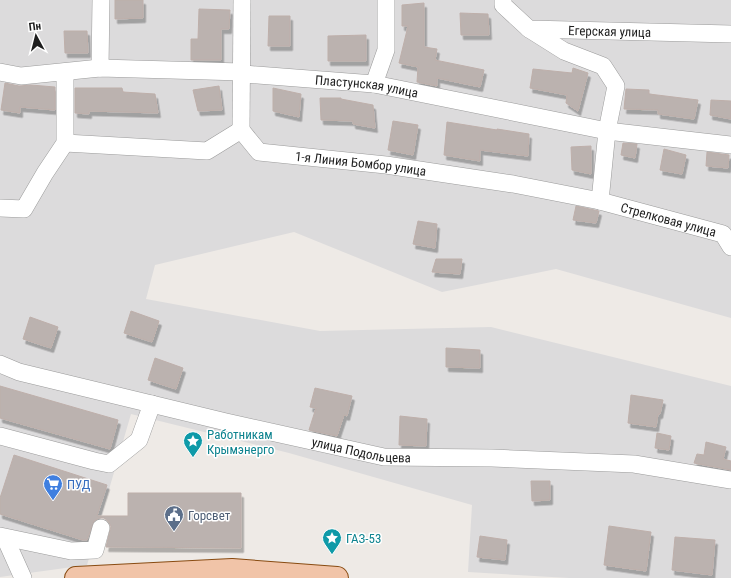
<svg xmlns="http://www.w3.org/2000/svg" width="731" height="578" font-family="'Roboto Condensed',sans-serif">
<defs>
<filter id="shadow"><feDropShadow dx="2.5" dy="4.5" stdDeviation="0" flood-color="#0004"/></filter>
</defs>
<rect width="100%" height="100%" fill="#eeeae6"/>
<!-- residential -->
<polygon fill="#dcdbdc" points="0,0 731,0 731,318 556,269 442,292 294,232 155,265 146,299 320,331 491,327 731,386 731,578 569,578 468,572 472,505 289,453 131,414 87,565 0,577"/>
<!-- building -->
<g fill="#bbb2af" stroke="#beafaa" filter="url(#shadow)">
<polygon points="115,0 143,0 143,18 115,19"/>
<polygon points="424,3 424,47 437,49 435,60 484,70 480,87 437,78 437,86 417,82 418,67 399,63 408,26 402,26 402,5"/>
<polygon points="199,9 230,10 229,29 221,29 221,60 191,60 191,39 198,39"/>
<polygon points="460,13 488,14 489,35 461,35"/>
<polygon points="269,16 290,16 290,46 268,46"/>
<polygon points="64,31 87,31 88,53 65,53"/>
<polygon points="366,35 366,61 328,61 328,36"/>
<polygon points="573,68 588,73 578,111 566,103 567,95 530,88 533,69 572,73"/>
<polygon points="5,83 19,86 31,85 55,87 55,110 20,107 20,113 1,110"/>
<polygon points="219,86 222,110 198,111 193,90"/>
<polygon points="75,88 122,88 123,92 155,94 158,113 89,111 89,114 75,113"/>
<polygon points="273,88 301,94 299,117 273,111"/>
<polygon points="626,89 649,90 649,94 698,100 694,119 658,114 658,110 624,109"/>
<polygon points="320,98 341,98 341,99 373,105 375,128 353,124 353,121 321,120"/>
<polygon points="711,100 731,101 731,119 710,115"/>
<polygon points="393,121 418,125 413,155 388,150"/>
<polygon points="447,122 497,130 497,129 529,134 528,156 480,150 480,161 444,155"/>
<polygon points="623,143 637,144 635,158 621,155"/>
<polygon points="591,146 591,174 572,170 571,147"/>
<polygon points="664,149 686,155 682,174 660,170"/>
<polygon points="707,152 729,155 728,168 706,166"/>
<polygon points="576,206 599,211 596,223 573,220"/>
<polygon points="418,221 437,224 435,248 413,244"/>
<polygon points="436,259 462,259 460,274 432,272"/>
<polygon points="131,311 159,321 152,342 124,333"/>
<polygon points="30,317 58,327 51,348 23,339"/>
<polygon points="446,348 480,350 480,368 446,367"/>
<polygon points="155,358 183,368 176,389 148,380"/>
<polygon points="0,386 118,420 110,449 0,418"/>
<polygon points="315,388 352,396 347,416 344,415 337,436 309,430 316,408 310,407"/>
<polygon points="631,395 663,400 660,414 658,414 656,427 628,423"/>
<polygon points="400,416 427,419 426,446 399,445"/>
<polygon points="657,433 671,436 669,450 655,448"/>
<polygon points="706,442 726,447 723,459 731,461 731,470 694,463 697,454 704,455"/>
<polygon points="14,455 107,485 97,516 128,516 128,493 241,493 241,548 106,547 111,526 108,521 104,518 99,518 94,521 87,540 83,540 0,514 0,498"/>
<polygon points="531,481 550,481 550,500 532,501"/>
<polygon points="609,526 651,532 646,571 604,565"/>
<polygon points="480,536 507,540 505,560 477,557"/>
<polygon points="675,537 715,540 712,575 672,570"/>
</g>
<g fill="none" stroke-linecap="round" stroke-linejoin="round">
<!-- minor casing -->
<g stroke="#9b9b9b" stroke-width="18">
<g id="minor">
<path id="s1" d="M503,0V5L529,29L731,34"/>
<polyline points="100,68 101,0"/>
<path id="s2" d="M0,72L21,76L100,68L242,72L244,74L374,84L607,131L731,145"/>
<polyline points="374,84 386,50 386,0"/>
<polyline points="241,130 242,0"/>
<path id="s3" d="M65,143L207,151L241,130L259,152L386,165L513,184L600,201L607,131L616,86L603,66L564,51L529,29"/>
<path id="s4" d="M600,201L723,234L731,247"/>
<polyline points="0,208 24,209 45,173 65,143 65,72"/>
<path id="s5" d="M0,364L19,372L226,422L384,457L492,458L634,464L731,480"/>
<polyline points="0,436 94,461 109,464 139,440 152,404"/>
<polyline points="0,536 71,551 95,550 101,528"/>
<polyline points="5,538 23,578"/>
</g>
</g>
<!-- major casing -->
<g stroke="#884b11" stroke-width="24">
<polyline id="major" points="76,578 232,570 337,578"/>
</g>
<!-- minor -->
<use href="#minor" stroke="#fff" stroke-width="17"/>
<!-- major -->
<use href="#major" stroke="#f1c4a8" stroke-width="22"/>
</g>
<!-- icons -->
<defs>
<g id="sight-pin" transform="scale(1)"><path d="M0 17L-7.5 6A9.5 9.5 0 1 1 7.5 6Z" fill="#0f9aa8" stroke="#fff"/><path d="M0-6L1.8-2.2L6-1.7L2.9 1.2L3.7 5.4L0 3.3L-3.7 5.4L-2.9 1.2L-6-1.7L-1.8-2.2Z" fill="#fff"/></g>
<g id="supermarket-pin" transform="scale(1)"><path d="M0 17L-7.5 6A9.5 9.5 0 1 1 7.5 6Z" fill="#3f7fe0" stroke="#fff"/><path d="M-6-5.5h2.5l.6 2H6L4.5 2H-2.5L-4.4-4H-6ZM-1.5 3.2a1.3 1.3 0 1 0 .1 0ZM3 3.2a1.3 1.3 0 1 0 .1 0Z" fill="#fff"/></g>
<g id="civic-pin" transform="scale(1)"><path d="M0 17L-7.5 6A9.5 9.5 0 1 1 7.5 6Z" fill="#5c6f8a" stroke="#fff"/><path d="M-.6-6.5H3V-4.5H.6V-3L4-1V1h2V6H-6V1h2V-1L-.6-3ZM-1.2 2.5V6h2.4V2.5Z" fill="#fff"/></g>
</defs>
<g fill-rule="evenodd">
<use href="#sight-pin" x="193" y="441"/>
<use href="#supermarket-pin" x="53" y="484"/>
<use href="#civic-pin" x="174" y="515"/>
<use href="#sight-pin" x="332" y="538"/>
</g>
<g text-anchor="middle" dominant-baseline="central" stroke-width="3" stroke-linejoin="round" paint-order="stroke">
<!-- street labels -->
<g font-size="13" fill="#1e1e1e" stroke="#fff">
<text stroke="none"><textPath href="#s1" startOffset="121">Егерская улица</textPath></text>
<text stroke="none"><textPath href="#s2" startOffset="369">Пластунская улица</textPath></text>
<text stroke="none"><textPath href="#s3" startOffset="313">1-я Линия Бомбор улица</textPath></text>
<text stroke="none"><textPath href="#s4" startOffset="71">Стрелковая улица</textPath></text>
<text stroke="none"><textPath href="#s5" startOffset="372">улица Подольцева</textPath></text>
</g>
<!-- culture labels -->
<g font-size="13" fill="#0d838f" stroke="#fff" text-anchor="start">
<text x="207" y="434">Работникам<tspan x="207" dy="15">Крымэнерго</tspan></text>
<text x="346" y="538">ГАЗ-53</text>
</g>
<!-- shop labels -->
<g font-size="13" fill="#366cbe" stroke="#fff" text-anchor="start">
<text x="67" y="484">ПУД</text>
</g>
<!-- service labels -->
<g font-size="13" fill="#4e5e75" stroke="#fff" text-anchor="start">
<text x="188" y="515">Горсвет</text>
</g>
</g>
<!-- north arrow -->
<g transform="translate(36 36) rotate(353)" stroke="#ffffff" stroke-width="3" paint-order="stroke">
<path d="M0-3L7 15L0 10L-7 15Z" fill="#1e1e1e"/>
<text y="-6" font-size="11" font-weight="bold" text-anchor="middle" fill="#1e1e1e">Пн</text>
</g>
</svg>
